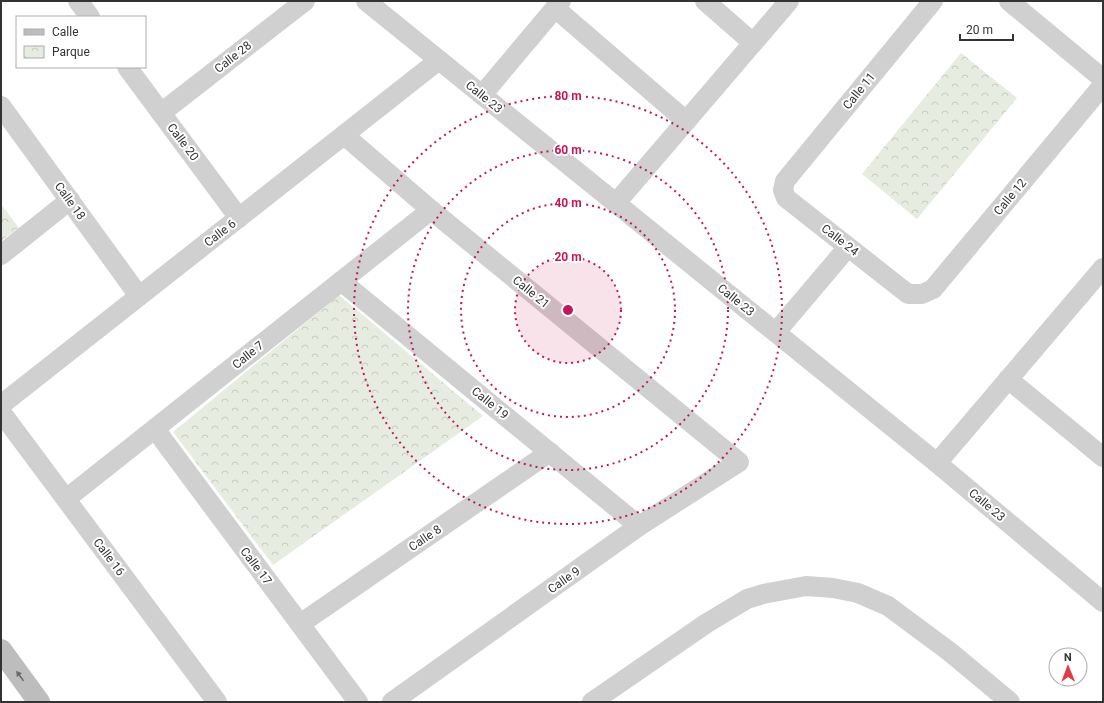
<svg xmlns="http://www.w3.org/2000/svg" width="1104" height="703" font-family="Roboto,sans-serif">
<defs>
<pattern id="park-crowns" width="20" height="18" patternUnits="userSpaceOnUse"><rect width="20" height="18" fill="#e6ecdf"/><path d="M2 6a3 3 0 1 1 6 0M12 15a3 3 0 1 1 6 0" fill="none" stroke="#c6cbc0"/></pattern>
</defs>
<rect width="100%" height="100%" fill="#fff"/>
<!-- park -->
<g fill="url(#park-crowns)">
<polygon points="961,53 1017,98 917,219 862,174"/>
<polygon points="1,204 19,228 1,241"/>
<polygon points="339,295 483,416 273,565 173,432"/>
</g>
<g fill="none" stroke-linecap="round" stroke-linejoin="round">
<!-- street -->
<g stroke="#d0d0d0" stroke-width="20">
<polyline points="78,1 90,17"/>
<polyline points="366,1 937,463 1103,602"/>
<polyline points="705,1 753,43"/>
<polyline points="933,1 785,181 783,190 786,198 908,294 922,294 933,289 1103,85"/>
<polyline points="1009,1 1103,79"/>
<polyline points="555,8 686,121"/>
<polyline points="127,67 239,218"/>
<polyline points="482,95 561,1"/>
<polyline points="1,106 139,296"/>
<polyline points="161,113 305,1"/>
<polyline points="344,135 431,210 739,462 639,526 392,702"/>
<polyline points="616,203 789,1"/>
<polyline points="1,255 70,200"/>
<polyline points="341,281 639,526"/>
<polyline points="776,332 848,247"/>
<polyline points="1008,379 1103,457"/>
<polyline points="1,405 439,60"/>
<polyline points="1,412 217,702"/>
<polyline points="155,429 358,702"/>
<polyline points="937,463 1103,268"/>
<polyline points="66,499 431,210"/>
<polyline points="300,624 550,452"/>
<polyline points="592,702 707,623 747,599 763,594 806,586 833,588 858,593 888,606 950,652 1010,702"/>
</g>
<!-- secondary -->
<polyline stroke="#bdbdbd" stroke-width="22" points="1,650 39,702"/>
</g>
<!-- one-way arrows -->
<defs><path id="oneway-solid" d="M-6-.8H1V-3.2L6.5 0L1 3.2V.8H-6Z"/></defs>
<use fill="#6a6a6a" href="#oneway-solid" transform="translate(20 676) rotate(-126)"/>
<!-- distance rings -->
<circle cx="568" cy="310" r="53" fill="#c2185b" fill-opacity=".12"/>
<g fill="none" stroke="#c2185b" stroke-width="2" stroke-dasharray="2 4">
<circle cx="568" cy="310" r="53"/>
<circle cx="568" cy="310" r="107"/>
<circle cx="568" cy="310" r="160"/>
<circle cx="568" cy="310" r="214"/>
</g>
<g text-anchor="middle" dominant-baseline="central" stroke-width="4" stroke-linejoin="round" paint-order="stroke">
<!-- street labels -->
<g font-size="12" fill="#333" stroke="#fff">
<text transform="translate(233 57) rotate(-38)">Calle 28</text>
<text transform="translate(859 91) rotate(-51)">Calle 11</text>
<text transform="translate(484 97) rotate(39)">Calle 23</text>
<text transform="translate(183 142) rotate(53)">Calle 20</text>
<text transform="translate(1010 197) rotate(-50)">Calle 12</text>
<text transform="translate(70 201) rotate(54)">Calle 18</text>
<text transform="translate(220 233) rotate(-38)">Calle 6</text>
<text transform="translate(840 240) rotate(38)">Calle 24</text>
<text transform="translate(531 292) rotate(39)">Calle 21</text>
<text transform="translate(736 300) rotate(39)">Calle 23</text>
<text transform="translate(248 355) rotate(-39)">Calle 7</text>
<text transform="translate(490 403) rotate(39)">Calle 19</text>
<text transform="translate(987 505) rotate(40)">Calle 23</text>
<text transform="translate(425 538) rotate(-34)">Calle 8</text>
<text transform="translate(109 557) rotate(53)">Calle 16</text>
<text transform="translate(256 566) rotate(53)">Calle 17</text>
<text transform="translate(564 580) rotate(-35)">Calle 9</text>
</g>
</g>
<circle cx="568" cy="310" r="6" fill="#c2185b" stroke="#fff" stroke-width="2"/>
<g font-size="12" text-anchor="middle" font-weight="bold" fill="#c2185b" stroke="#fff" stroke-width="4" stroke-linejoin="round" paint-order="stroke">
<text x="568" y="100">80 m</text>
<text x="568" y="154">60 m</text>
<text x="568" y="207">40 m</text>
<text x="568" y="261">20 m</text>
</g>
<!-- border -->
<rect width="1104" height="703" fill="none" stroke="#333333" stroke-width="4"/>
<!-- legend -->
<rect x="16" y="16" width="130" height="52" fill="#ffffff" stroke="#adadad"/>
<rect x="24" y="29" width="20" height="6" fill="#bdbdbd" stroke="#adadad"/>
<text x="52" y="36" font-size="12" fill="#333333">Calle</text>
<rect x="24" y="46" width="20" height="12" fill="url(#park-crowns)" stroke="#adadad"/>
<text x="52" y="56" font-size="12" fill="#333333">Parque</text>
<!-- north arrow -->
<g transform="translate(1068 667) rotate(359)"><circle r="19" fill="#ffffff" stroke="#adadad"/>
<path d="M0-3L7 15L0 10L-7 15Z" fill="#e63946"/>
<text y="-6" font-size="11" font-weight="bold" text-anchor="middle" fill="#333333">N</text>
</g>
<!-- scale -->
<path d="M960 34v6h53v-6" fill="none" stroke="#333333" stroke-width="2"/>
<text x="966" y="34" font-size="12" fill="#333333" stroke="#ffffff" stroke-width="3" paint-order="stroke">20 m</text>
</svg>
